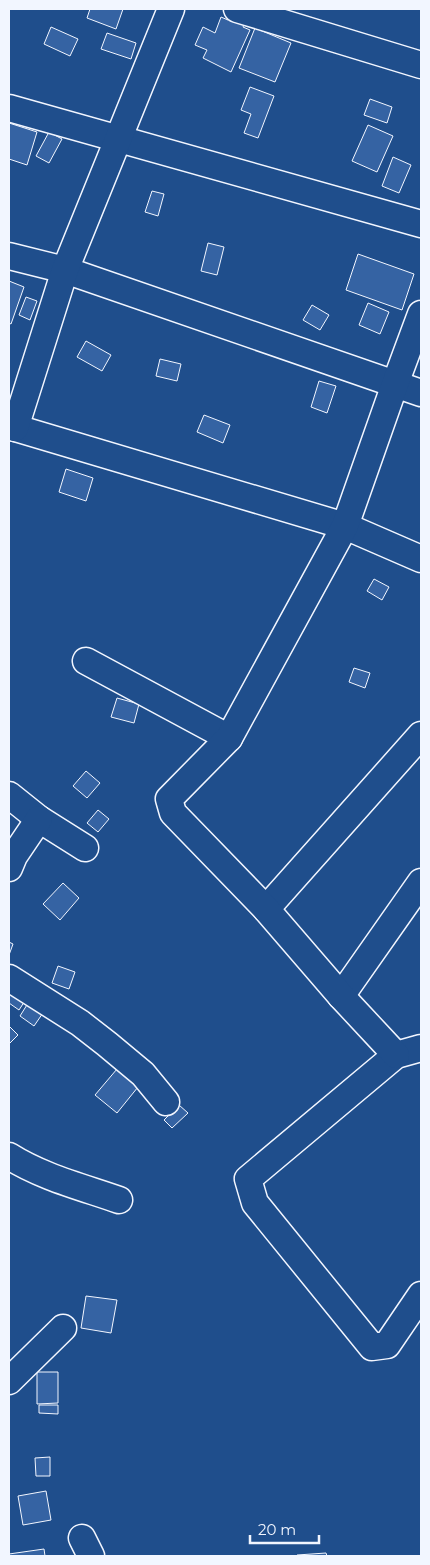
<svg xmlns="http://www.w3.org/2000/svg" width="430" height="1565" font-family="Montserrat,sans-serif">
<rect width="100%" height="100%" fill="#1f4e8c"/>
<!-- building -->
<g fill="#3563a3" stroke="#f2f6ff">
<polygon points="90,9 123,9 116,29 87,18"/>
<polygon points="231,12 246,19 243,27 250,30 231,72 203,58 207,50 195,45 203,27 215,33 221,17 228,20"/>
<polygon points="51,27 78,39 70,56 44,44"/>
<polygon points="255,28 291,43 275,82 239,68"/>
<polygon points="107,33 136,43 131,59 101,49"/>
<polygon points="250,87 274,96 258,138 244,133 251,114 241,110"/>
<polygon points="370,99 392,107 387,123 364,115"/>
<polygon points="9,123 37,132 27,165 9,159"/>
<polygon points="368,125 393,136 377,172 352,161"/>
<polygon points="49,132 62,139 49,163 36,156"/>
<polygon points="393,157 411,165 399,193 382,186"/>
<polygon points="152,191 164,194 158,216 145,212"/>
<polygon points="208,243 224,247 217,275 201,271"/>
<polygon points="358,254 414,274 402,310 346,290"/>
<polygon points="9,281 24,287 11,324 9,323"/>
<polygon points="26,297 37,301 30,320 19,315"/>
<polygon points="368,303 389,312 380,334 359,325"/>
<polygon points="312,305 329,315 320,330 303,320"/>
<polygon points="86,341 111,355 102,371 77,357"/>
<polygon points="160,359 181,364 177,381 156,376"/>
<polygon points="319,381 336,386 327,413 311,407"/>
<polygon points="204,415 230,425 223,443 197,432"/>
<polygon points="66,469 93,478 86,501 59,492"/>
<polygon points="374,579 389,587 382,600 367,591"/>
<polygon points="354,668 370,673 365,688 349,682"/>
<polygon points="117,698 139,704 134,723 111,717"/>
<polygon points="86,771 100,783 87,798 73,786"/>
<polygon points="98,810 109,819 98,832 87,823"/>
<polygon points="63,883 79,898 60,920 43,904"/>
<polygon points="9,942 13,944 9,955"/>
<polygon points="58,966 75,972 69,989 52,983"/>
<polygon points="9,983 30,993 19,1010 9,1003"/>
<polygon points="30,1000 45,1010 34,1026 20,1016"/>
<polygon points="9,1026 18,1035 9,1044"/>
<polygon points="117,1069 138,1087 117,1113 95,1095"/>
<polygon points="179,1105 188,1113 172,1128 164,1120"/>
<polygon points="86,1296 117,1300 111,1333 81,1328"/>
<polygon points="37,1372 58,1372 58,1403 37,1404"/>
<polygon points="39,1405 58,1405 58,1414 39,1413"/>
<polygon points="50,1457 50,1476 36,1476 35,1458"/>
<polygon points="46,1491 51,1520 23,1525 18,1496"/>
<polygon points="44,1549 45,1556 9,1556 9,1554"/>
<polygon points="326,1553 327,1556 297,1556 297,1555"/>
</g>
<g fill="none" stroke-linecap="round" stroke-linejoin="round">
<!-- minor casing -->
<g stroke="#f2f6ff" stroke-width="29">
<g id="minor">
<polyline points="237,9 421,65"/>
<polyline points="9,108 421,224"/>
<polyline points="9,256 65,270 421,393"/>
<polyline points="9,426 345,526 421,559"/>
<polyline points="15,428 65,270 171,9"/>
<polyline points="86,661 229,738"/>
<polyline points="9,795 39,819 85,848"/>
<polyline points="9,868 14,856 39,819"/>
<polyline points="266,909 421,735"/>
<polyline points="9,978 80,1023 107,1044 143,1074 166,1102"/>
<polyline points="341,996 421,882"/>
<polyline points="421,1048 396,1055 248,1179 255,1203 372,1347 387,1345 421,1295"/>
<polyline points="396,1055 341,996 266,909 173,813 169,799 229,738 345,526 395,384 421,314"/>
<path d="M9,1156C42,1177 82,1187 119,1200"/>
<polyline points="9,1381 63,1328"/>
<polyline points="82,1538 91,1556"/>
</g>
</g>
<!-- minor -->
<use href="#minor" stroke="#1f4e8c" stroke-width="26"/>
</g>
<!-- border -->
<rect width="430" height="1565" fill="none" stroke="#f2f6ff" stroke-width="20"/>
<!-- scale -->
<path d="M250 1535v8h69v-8" fill="none" stroke="#f2f6ff" stroke-width="2.5"/>
<text x="258" y="1535" font-size="15" fill="#f2f6ff" stroke="#1f4e8c" stroke-width="4" paint-order="stroke">20 m</text>
</svg>
